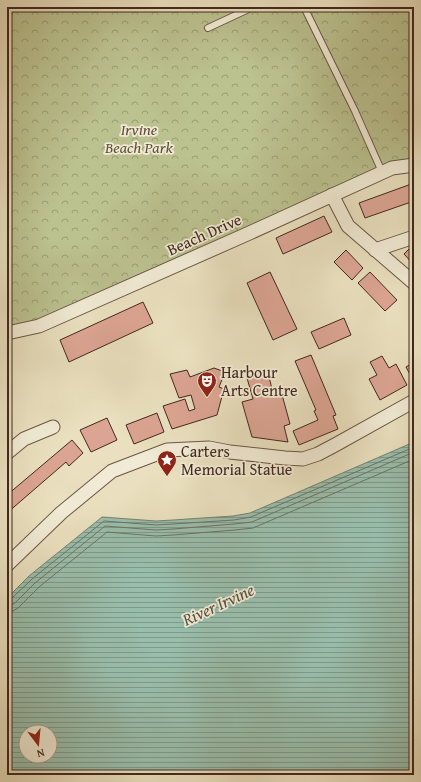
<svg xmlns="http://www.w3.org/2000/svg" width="421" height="782" font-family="'Gentium Book Plus',serif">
<defs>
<pattern id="forest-crowns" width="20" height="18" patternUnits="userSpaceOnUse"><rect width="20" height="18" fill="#bbc18f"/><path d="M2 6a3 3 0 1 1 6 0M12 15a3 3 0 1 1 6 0" fill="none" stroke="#9a9d74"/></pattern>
<pattern id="water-rules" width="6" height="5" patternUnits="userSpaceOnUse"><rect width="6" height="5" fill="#99beac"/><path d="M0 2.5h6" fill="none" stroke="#7e9a8b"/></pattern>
</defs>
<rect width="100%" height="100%" fill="#eae0bf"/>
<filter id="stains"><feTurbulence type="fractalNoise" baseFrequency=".005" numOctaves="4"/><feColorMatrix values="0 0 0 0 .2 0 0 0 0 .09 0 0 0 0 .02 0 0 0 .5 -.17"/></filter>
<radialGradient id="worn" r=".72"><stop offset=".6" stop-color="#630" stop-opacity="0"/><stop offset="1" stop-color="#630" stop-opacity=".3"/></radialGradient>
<!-- forest -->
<polygon fill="url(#forest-crowns)" stroke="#7e7456" points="7,7 414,7 414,166 402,167 162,272 7,332"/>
<!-- water -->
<path fill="url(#water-rules)" stroke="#768273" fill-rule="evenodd" d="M414,442V775H7V598L29,576L102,517L156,521L173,520L233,516L250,513ZM26,732H50V756H26Z"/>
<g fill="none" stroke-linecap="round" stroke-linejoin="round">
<!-- shore -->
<g stroke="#6d7365" stroke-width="1">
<polyline points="7,601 11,599 32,579 104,521 156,525 173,524 234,520 251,517 414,447"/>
<polyline points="7,606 11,605 15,603 35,583 105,526 156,530 173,529 234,524 252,522 414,452"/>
<polyline points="7,612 13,611 18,608 39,587 107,532 156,536 173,535 235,530 253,528 414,459"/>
</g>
</g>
<!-- building -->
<g fill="#dca593" stroke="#41281e">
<polygon points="414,183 414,201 365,218 359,203"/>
<polygon points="324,216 332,232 283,254 276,238"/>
<polygon points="414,244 414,265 404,254"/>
<polygon points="346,250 363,268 352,280 334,262"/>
<polygon points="270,272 297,329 273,340 247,283"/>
<polygon points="370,272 397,300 385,311 358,283"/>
<polygon points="143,302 153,323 69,362 60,340"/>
<polygon points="344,318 351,335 319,349 311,332"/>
<polygon points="311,355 336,415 333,416 338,429 299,445 293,431 318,420 314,411 316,410 295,361"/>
<polygon points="382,356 389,368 396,364 407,385 380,400 369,379 377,375 370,362"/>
<polygon points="414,362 414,382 406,367"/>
<polygon points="214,368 225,372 219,387 224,389 217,415 172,429 163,406 185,399 189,411 195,409 191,395 179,398 170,374 187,370 190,377"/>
<polygon points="268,373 273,393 281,391 290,424 284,426 288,442 252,437 242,402 253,399 247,378"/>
<polygon points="157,413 164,432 134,444 126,425"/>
<polygon points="107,418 117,440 91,452 80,430"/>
<polygon points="72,440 83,453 69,466 66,462 7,513 7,495"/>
</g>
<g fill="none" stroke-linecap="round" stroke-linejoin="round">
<!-- lane casing -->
<g stroke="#6b5646" stroke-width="8">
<g id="lane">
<polyline points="304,7 355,111 382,172"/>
<polyline points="208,28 253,7"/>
</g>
</g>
<!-- street casing -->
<g stroke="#6b5646" stroke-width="15">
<g id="street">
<polyline points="332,195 348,226 414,283"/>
<polyline points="375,250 414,237"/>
<polyline points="7,333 39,326 245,235 392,168 414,165"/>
<polyline points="7,453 24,439 53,427"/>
<polyline points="7,565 61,513 112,471 167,450 209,448 230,452 285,458 303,459 318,454 335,445 414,401"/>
</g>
</g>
<!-- lane -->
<use href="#lane" stroke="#f1ebd5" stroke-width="6"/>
<!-- street -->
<use href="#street" stroke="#f1ebd5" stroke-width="13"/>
</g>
<!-- icons -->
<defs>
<g id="theatre-pin" transform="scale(1)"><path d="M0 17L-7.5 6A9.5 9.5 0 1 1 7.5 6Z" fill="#8f2418" stroke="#f1ebd5"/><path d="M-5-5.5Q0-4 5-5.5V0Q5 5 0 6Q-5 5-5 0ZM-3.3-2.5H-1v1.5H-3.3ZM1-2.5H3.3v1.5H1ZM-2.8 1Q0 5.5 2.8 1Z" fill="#fff"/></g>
<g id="sight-pin" transform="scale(1)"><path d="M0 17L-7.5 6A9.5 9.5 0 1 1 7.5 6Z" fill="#8f2418" stroke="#f1ebd5"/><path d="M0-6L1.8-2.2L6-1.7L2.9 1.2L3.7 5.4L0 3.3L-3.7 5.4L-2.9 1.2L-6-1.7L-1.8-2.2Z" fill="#fff"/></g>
</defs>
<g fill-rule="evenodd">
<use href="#theatre-pin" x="207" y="381"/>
<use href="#sight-pin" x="167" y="460"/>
</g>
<g text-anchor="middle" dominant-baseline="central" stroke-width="3.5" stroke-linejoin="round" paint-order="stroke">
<!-- park labels -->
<g font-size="16" font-style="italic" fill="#604e3a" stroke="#f1ebd5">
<text x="139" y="129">Irvine<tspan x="139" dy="18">Beach Park</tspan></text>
</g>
<!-- street labels -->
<g font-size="16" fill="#41281e" stroke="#f1ebd5">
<text transform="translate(204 234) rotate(-24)">Beach Drive</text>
</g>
<!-- poi labels -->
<g font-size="16" fill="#41281e" stroke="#f1ebd5" text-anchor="start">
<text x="221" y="372">Harbour<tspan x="221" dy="18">Arts Centre</tspan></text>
<text x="181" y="451">Carters<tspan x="181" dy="18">Memorial Statue</tspan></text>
</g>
<!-- water labels -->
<g font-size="17" font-style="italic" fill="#574e42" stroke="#f1ebd5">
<text transform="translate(218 604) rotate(-25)">River Irvine</text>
</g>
</g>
<!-- margin -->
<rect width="421" height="782" fill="none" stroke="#eae0bf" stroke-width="24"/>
<rect x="8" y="8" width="405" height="766" fill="none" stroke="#41281e" stroke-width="2"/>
<rect x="12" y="12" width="397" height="758" fill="none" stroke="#41281e"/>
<!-- north arrow -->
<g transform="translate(38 744) rotate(164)"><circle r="19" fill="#f1ebd5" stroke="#ab9d8c"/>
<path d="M0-3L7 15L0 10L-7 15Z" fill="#8f2418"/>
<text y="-6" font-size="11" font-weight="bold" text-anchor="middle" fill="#41281e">N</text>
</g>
<rect width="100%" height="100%" filter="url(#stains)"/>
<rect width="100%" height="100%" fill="url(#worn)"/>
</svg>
